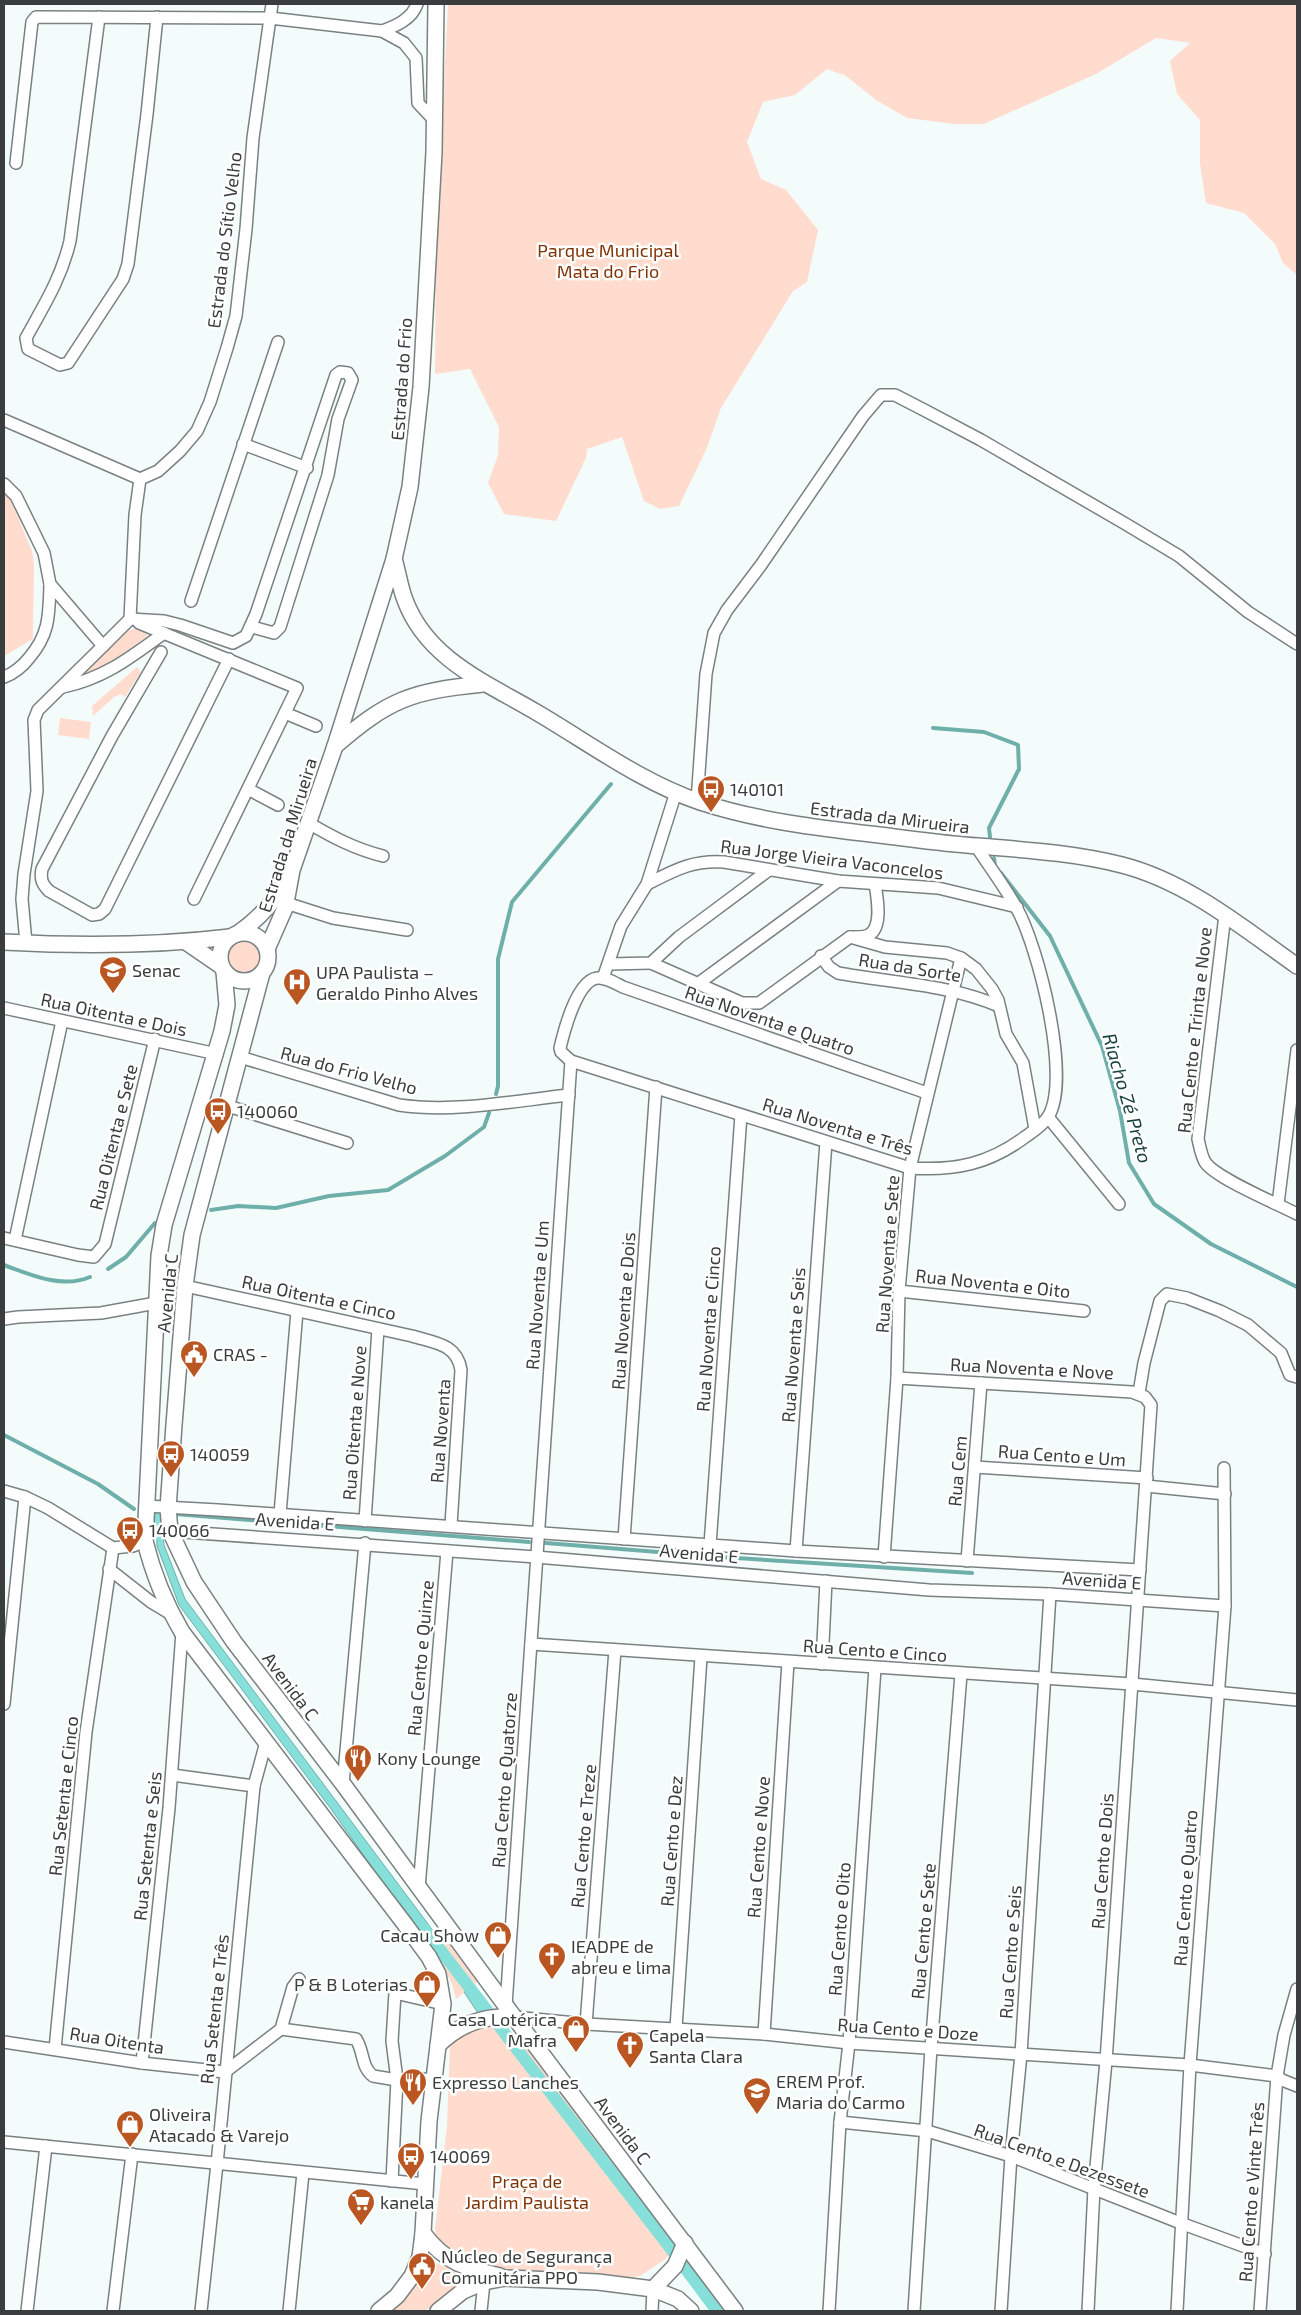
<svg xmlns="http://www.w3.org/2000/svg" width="1301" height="2315" font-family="'Exo 2',sans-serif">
<rect width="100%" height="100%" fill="#f4fcfb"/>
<!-- green -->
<g fill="#ffdccd">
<polygon points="448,4 1297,4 1297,275 1283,263 1275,244 1244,213 1206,203 1200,164 1200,120 1177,94 1170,61 1190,43 1156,38 1096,74 984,124 955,124 907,118 876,100 846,76 827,69 795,95 763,102 747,142 761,179 786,190 818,230 807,282 793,291 721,408 706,450 679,506 660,509 644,501 622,437 587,449 586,458 556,521 504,514 488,483 498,455 499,427 470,369 435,374 436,239"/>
<polygon points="4,491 10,498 32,551 34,564 33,639 4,656"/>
<polygon points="137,628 148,635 105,668 81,676 128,631"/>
<polygon points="137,667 141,672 125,697 121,694 114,697 93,716 92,706"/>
<polygon points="60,718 91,722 89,739 58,735"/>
<circle cx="242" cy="958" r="19"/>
<polygon points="448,1939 478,1981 456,1999 452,1984 434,1950"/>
<polygon points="495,2027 517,2036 588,2125 678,2245 663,2261 640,2276 616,2281 477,2278 465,2275 476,2281 453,2289 425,2311 390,2311 405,2298 421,2270 428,2266 435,2263 457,2271 436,2243 435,2229 447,2125 450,2046 459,2034 476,2028"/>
</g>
<!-- water -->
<g fill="#86e0d9" stroke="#6fafaa">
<polygon points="156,1518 161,1519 164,1545 185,1599 440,1940 429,1948 331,1809 179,1605 157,1546"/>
<polygon points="473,1985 490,2010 480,2016 464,1992"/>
</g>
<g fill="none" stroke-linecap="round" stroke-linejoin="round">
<!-- stream -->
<g stroke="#6fafaa" stroke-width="4">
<polyline points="933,728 984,732 1018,745 1019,769 989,828 990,837"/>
<polyline points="994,858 995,866"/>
<polyline points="1001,873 1050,936 1102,1046 1120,1111 1129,1163 1154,1204 1211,1244 1297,1287"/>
<polyline points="496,1094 498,1086 498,959 512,902 611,784"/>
<polyline points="211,1210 238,1206 276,1208 329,1196 388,1190 445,1156 484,1127 489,1113"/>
<path d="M4,1265C31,1275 62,1289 90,1277"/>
<polyline points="108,1269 126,1257 155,1223"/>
<polyline points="4,1435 98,1484 134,1509"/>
<polyline points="175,1514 529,1542"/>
<polyline points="546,1543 720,1557 972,1573"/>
</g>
<!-- canal -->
<g stroke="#86e0d9" stroke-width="12">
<polyline points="159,1513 160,1535"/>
<polyline points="425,1930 668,2245 717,2311"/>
</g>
<!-- minor casing -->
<g stroke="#7a8181" stroke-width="14">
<g id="minor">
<path d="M99,17L70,241C61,279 44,305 26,338L28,349L60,365L68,363L123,279L128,264L147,114L157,17"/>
<path d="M382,31C396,26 412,19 417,4"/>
<polyline points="16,163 32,22 36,17 270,18 272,4"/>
<polyline points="4,420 140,479"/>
<polyline points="243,444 307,468"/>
<polyline points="4,484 16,496 44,553 50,584 103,646 38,710 34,720 37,791 24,874 22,899 26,943"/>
<polyline points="191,601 278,342"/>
<polyline points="130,619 164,621 180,625 233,643 246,636 256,614 336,375 340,372 348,373 352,380 338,419 328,475 280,627 274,633 252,627"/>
<polyline points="139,623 297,688 194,899"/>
<polyline points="103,646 130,619 135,515 140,479 158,471 180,451 197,431 210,402 227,348 236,316 246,229 253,138 270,18 382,31 404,43 416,58 418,103 434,120"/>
<path d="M161,652L112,736L42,869C40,879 42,884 49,891L92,915L99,914L105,909L229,659"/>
<path d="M4,677C13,674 23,666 29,658C50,634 49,614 50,584"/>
<path d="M63,687C105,678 131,657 164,633"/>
<polyline points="285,713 316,726"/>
<polyline points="248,789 278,805"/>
<polyline points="697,801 706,674 714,633 727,610 761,565 863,416 881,395 895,395 926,411 981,440 1124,523 1179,556 1248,612 1297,644"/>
<path d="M307,822C332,837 355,849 383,856"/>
<path d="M647,884C675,870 692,860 724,862L838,881L938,888L1017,907"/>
<polyline points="286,903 333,918 407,930"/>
<path d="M1225,915L1198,1139C1200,1147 1201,1155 1205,1162C1215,1178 1278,1204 1297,1214"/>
<polyline points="850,937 885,947 947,953 961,958 976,969 992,989 998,1000 1006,1034 1023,1063 1035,1129"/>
<path d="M821,956L829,967L838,973C892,983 948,984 999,1006"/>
<path d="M651,963L742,1003H759L850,937C855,937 861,937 866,936C884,931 877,897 875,884"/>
<polyline points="609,964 651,963 679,937 769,870"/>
<polyline points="603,978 621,926 647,884 676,792"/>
<polyline points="699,983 838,881"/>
<polyline points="4,1008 217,1054"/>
<path d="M240,1057L399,1105C455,1113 513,1101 569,1095"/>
<path d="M927,1093L623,987C615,983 606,977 597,978C577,981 564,1031 560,1048L561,1052L571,1061L910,1168C955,1171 989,1164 1025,1137C1032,1132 1043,1125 1048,1117C1072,1079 1038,945 1016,907C1004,886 989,866 976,846"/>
<polyline points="228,1106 347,1143"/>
<polyline points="1048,1117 1119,1204"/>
<polyline points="1278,1204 1297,1050"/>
<polyline points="4,1238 78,1255 94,1257 105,1244 155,1039"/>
<polyline points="15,1240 62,1021"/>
<path d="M185,1286L412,1336C435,1343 457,1344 461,1370L451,1525"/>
<polyline points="899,1291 1084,1311"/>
<polyline points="4,1319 18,1317 101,1313 156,1303"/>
<polyline points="897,1378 1132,1392 1145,1397 1151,1405 1106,2061 1094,2188 1088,2311"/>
<polyline points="1139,1393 1144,1363 1160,1301 1167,1294 1187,1298 1220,1311 1248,1325 1281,1353 1290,1375 1297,1377"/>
<polyline points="975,1467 1147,1478"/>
<polyline points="1146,1486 1225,1494"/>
<polyline points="4,1491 25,1497 48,1508 113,1548 133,1546 145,1541"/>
<polyline points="146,1506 218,1510 796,1551 1140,1570"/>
<polyline points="280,1514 297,1311"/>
<polyline points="365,1521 378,1329"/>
<polyline points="170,1531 536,1557 929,1590 1050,1594 1225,1606"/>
<polyline points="624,1539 656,1087"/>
<polyline points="710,1545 741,1115"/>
<polyline points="796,1551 826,1142"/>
<polyline points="884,1557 897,1378 899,1291 910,1168 961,958"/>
<polyline points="967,1561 981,1383"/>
<polyline points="109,1569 151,1602 171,1614"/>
<polyline points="531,1644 1132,1684 1297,1700"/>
<polyline points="822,1664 826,1581"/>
<polyline points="4,1704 25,1497"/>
<polyline points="172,1775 254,1786"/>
<polyline points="343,1784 365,1543"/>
<polyline points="419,1888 447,1551"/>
<polyline points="506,2005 571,1061"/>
<polyline points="514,2017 586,2024 764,2034 849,2043 1190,2065 1277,2076 1282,2080 1297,2086"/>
<polyline points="586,2024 615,1650"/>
<polyline points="676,2028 701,1657"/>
<path d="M281,2029L356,2039C364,2051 361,2067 373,2076L397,2080L433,2079"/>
<polyline points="764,2034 788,1662"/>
<polyline points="4,2042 142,2063 225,2072 281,2029 293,1987 299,1979"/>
<polyline points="55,2049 86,1732 113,1548"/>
<polyline points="142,2063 169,1808 182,1632"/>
<polyline points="840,2122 927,2131 1011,2156 1183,2224 1265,2254"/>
<polyline points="4,2142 425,2184"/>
<polyline points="392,2181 397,2080 392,2041 395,1993 443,2004"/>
<polyline points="27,2311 46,2146"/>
<polyline points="113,2311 132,2154"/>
<polyline points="201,2311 217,2164 254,1786 266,1742"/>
<polyline points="289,2311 303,2173"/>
<polyline points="481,2311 484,2282"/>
<polyline points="652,2311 653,2289"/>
<polyline points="829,2311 840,2122 849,2043 875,1668"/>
<polyline points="914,2311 931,2048 961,1674"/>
<polyline points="1001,2311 1011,2156 1021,2054 1050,1594"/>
<polyline points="1177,2311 1190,2065 1225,1606 1224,1468"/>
<polyline points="1260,2311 1277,2076 1284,2035 1297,1989"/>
</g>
</g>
<!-- major casing -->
<g stroke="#7a8181" stroke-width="18">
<g id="major">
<path d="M394,559C398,572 400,587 405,600C427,659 485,682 536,712C589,743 641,782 700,802C758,821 819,828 879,835C912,839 945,844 978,846C1026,850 1075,853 1122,865C1188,882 1243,928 1297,966"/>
<path d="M335,746C389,699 412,691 483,684"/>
<circle cx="244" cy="957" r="24"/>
<path d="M237,934C259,919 274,903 286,880"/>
<path d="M4,942C78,946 155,946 230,937"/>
<polyline points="186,942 221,966"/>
<polyline points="267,949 285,908 292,870 335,746 394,559 410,487 421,387 434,152 436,4"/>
<path d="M224,972L227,1005L222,1031L164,1225L159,1256L145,1541C153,1574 165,1603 182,1632L404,1923L429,1957L438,1974L443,2004L429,2121L423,2233L420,2257L412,2276L397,2296L379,2311"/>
<polyline points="262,973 192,1235 185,1286 174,1425 168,1508 170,1531 194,1582 234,1642 343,1784 514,2017 735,2311"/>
<path d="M438,2045C460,2024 484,2015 514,2017"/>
<path d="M423,2233C445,2263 466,2268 500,2276"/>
<polyline points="653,2289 675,2266 685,2243"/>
<polyline points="438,2311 463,2291 484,2282 505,2278 598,2282 653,2289 678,2299 691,2311"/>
</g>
</g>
<!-- minor -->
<use href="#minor" stroke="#fff" stroke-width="11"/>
<!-- major -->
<use href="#major" stroke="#fff" stroke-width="15"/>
</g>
<!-- icons -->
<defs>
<g id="bus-pin" transform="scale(1.4375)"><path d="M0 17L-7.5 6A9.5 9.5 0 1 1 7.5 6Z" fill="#ba5621" stroke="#fff"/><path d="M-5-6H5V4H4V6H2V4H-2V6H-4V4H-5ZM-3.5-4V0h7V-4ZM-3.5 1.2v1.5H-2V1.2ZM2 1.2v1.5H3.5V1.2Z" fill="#fff"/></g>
<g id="school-pin" transform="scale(1.4375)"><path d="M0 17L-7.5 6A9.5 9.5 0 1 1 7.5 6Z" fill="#ba5621" stroke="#fff"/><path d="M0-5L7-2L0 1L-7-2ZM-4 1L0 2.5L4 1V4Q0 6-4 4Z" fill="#fff"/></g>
<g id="hospital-pin" transform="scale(1.4375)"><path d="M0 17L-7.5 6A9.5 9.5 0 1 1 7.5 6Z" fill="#ba5621" stroke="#fff"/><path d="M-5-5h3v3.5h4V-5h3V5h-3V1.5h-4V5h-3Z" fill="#fff"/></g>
<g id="civic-pin" transform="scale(1.4375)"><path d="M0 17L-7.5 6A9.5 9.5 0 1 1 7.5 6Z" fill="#ba5621" stroke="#fff"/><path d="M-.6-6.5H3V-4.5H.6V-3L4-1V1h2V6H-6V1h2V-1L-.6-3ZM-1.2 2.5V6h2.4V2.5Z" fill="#fff"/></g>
<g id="restaurant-pin" transform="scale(1.4375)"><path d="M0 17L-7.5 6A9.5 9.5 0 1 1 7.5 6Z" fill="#ba5621" stroke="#fff"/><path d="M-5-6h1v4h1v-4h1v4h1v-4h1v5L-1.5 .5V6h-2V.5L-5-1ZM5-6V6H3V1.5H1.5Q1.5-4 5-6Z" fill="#fff"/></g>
<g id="shop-pin" transform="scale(1.4375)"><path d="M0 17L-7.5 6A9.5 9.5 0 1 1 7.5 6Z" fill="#ba5621" stroke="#fff"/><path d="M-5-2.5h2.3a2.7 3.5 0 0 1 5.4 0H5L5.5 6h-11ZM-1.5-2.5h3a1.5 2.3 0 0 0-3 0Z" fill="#fff"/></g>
<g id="church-pin" transform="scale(1.4375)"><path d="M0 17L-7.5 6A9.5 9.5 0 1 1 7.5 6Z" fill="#ba5621" stroke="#fff"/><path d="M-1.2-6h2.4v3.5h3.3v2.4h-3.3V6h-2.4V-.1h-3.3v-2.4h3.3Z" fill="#fff"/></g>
<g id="supermarket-pin" transform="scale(1.4375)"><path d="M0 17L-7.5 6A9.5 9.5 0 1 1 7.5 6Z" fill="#ba5621" stroke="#fff"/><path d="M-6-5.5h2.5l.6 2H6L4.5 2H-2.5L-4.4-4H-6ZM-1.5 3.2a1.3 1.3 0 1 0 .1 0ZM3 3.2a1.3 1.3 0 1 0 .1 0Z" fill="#fff"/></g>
</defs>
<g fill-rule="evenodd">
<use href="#bus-pin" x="711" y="789"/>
<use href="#school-pin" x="113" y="970"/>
<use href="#hospital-pin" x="297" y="982"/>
<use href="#bus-pin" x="218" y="1111"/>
<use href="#civic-pin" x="194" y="1354"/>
<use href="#bus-pin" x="171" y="1454"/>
<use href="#bus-pin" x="130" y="1530"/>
<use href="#restaurant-pin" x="358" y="1758"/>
<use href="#shop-pin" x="498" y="1935"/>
<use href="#church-pin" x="552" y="1956"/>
<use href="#shop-pin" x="427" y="1984"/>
<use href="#shop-pin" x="576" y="2029"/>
<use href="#church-pin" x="630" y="2045"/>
<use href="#restaurant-pin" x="413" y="2082"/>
<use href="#school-pin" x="757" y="2091"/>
<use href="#shop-pin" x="130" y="2124"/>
<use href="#bus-pin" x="411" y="2156"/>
<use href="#supermarket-pin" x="361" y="2202"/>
<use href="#civic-pin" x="422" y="2266"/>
</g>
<g text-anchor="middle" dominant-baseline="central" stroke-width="5" stroke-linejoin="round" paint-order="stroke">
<!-- street labels -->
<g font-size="18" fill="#3a3d3d" stroke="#fff">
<text transform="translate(224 240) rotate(-83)">Estrada do Sítio Velho</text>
<text transform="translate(401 379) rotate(-86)">Estrada do Frio</text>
<text transform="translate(890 817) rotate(7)">Estrada da Mirueira</text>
<text transform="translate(287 835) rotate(-73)">Estrada da Mirueira</text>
<text transform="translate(832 859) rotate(7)">Rua Jorge Vieira Vaconcelos</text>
<text transform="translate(910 967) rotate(9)">Rua da Sorte</text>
<text transform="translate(114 1014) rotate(12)">Rua Oitenta e Dois</text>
<text transform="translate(770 1020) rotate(19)">Rua Noventa e Quatro</text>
<text transform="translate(1194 1030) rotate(-84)">Rua Cento e Trinta e Nove</text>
<text transform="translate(349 1070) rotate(15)">Rua do Frio Velho</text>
<text transform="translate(838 1126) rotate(17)">Rua Noventa e Três</text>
<text transform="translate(113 1137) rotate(-76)">Rua Oitenta e Sete</text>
<text transform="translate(887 1254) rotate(-86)">Rua Noventa e Sete</text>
<text transform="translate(993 1283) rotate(6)">Rua Noventa e Oito</text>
<text transform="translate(167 1293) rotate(-84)">Avenida C</text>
<text transform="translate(537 1295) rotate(-86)">Rua Noventa e Um</text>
<text transform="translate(319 1297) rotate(12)">Rua Oitenta e Cinco</text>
<text transform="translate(623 1311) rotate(-86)">Rua Noventa e Dois</text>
<text transform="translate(708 1329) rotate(-86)">Rua Noventa e Cinco</text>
<text transform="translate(793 1345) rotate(-86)">Rua Noventa e Seis</text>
<text transform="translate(1032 1368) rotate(3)">Rua Noventa e Nove</text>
<text transform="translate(354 1423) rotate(-86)">Rua Oitenta e Nove</text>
<text transform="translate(440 1431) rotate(-86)">Rua Noventa</text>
<text transform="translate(1062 1455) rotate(4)">Rua Cento e Um</text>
<text transform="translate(957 1471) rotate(-85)">Rua Cem</text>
<text transform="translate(295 1521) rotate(4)">Avenida E</text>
<text transform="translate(699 1553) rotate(5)">Avenida E</text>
<text transform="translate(1102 1580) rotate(4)">Avenida E</text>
<text transform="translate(875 1650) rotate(4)">Rua Cento e Cinco</text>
<text transform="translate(420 1658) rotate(-85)">Rua Cento e Quinze</text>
<text transform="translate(291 1686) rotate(53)">Avenida C</text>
<text transform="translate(504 1780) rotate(-86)">Rua Cento e Quatorze</text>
<text transform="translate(63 1796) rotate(-84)">Rua Setenta e Cinco</text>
<text transform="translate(583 1836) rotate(-85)">Rua Cento e Treze</text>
<text transform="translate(671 1841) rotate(-86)">Rua Cento e Dez</text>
<text transform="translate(147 1846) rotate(-84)">Rua Setenta e Seis</text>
<text transform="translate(758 1847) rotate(-86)">Rua Cento e Nove</text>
<text transform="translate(1102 1861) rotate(-86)">Rua Cento e Dois</text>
<text transform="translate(1185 1888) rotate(-86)">Rua Cento e Quatro</text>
<text transform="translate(839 1929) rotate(-86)">Rua Cento e Oito</text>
<text transform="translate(923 1931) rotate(-85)">Rua Cento e Sete</text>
<text transform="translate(1010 1952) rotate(-86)">Rua Cento e Seis</text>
<text transform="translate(214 2009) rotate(-84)">Rua Setenta e Três</text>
<text transform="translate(908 2029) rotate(4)">Rua Cento e Doze</text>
<text transform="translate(117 2040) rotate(9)">Rua Oitenta</text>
<text transform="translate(623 2130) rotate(53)">Avenida C</text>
<text transform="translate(1062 2160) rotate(20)">Rua Cento e Dezessete</text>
<text transform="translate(1251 2192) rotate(-86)">Rua Cento e Vinte Três</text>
</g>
<!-- park labels -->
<g font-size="18" fill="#803305" stroke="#fff">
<text x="608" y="250">Parque Municipal<tspan x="608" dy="21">Mata do Frio</tspan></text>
<text x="527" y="2181">Praça de<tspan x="527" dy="21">Jardim Paulista</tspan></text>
</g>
<!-- poi labels -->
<g font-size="18" fill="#3a3d3d" stroke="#fff" text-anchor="start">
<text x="730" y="789">140101</text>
<text x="132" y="970">Senac</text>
<text x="316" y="972">UPA Paulista –<tspan x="316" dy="21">Geraldo Pinho Alves</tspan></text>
<text x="237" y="1111">140060</text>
<text x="213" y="1354">CRAS -</text>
<text x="190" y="1454">140059</text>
<text x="149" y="1530">140066</text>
<text x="377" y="1758">Kony Lounge</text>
<text x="479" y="1935" text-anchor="end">Cacau Show</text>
<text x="571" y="1946">IEADPE de<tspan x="571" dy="21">abreu e lima</tspan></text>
<text x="408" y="1984" text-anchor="end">P &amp; B Loterias</text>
<text x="557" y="2019" text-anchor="end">Casa Lotérica<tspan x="557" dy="21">Mafra</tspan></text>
<text x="649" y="2035">Capela<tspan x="649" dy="21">Santa Clara</tspan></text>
<text x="776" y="2081">EREM Prof.<tspan x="776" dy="21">Maria do Carmo</tspan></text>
<text x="432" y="2082">Expresso Lanches</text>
<text x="149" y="2114">Oliveira<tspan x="149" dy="21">Atacado &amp; Varejo</tspan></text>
<text x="430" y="2156">140069</text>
<text x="380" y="2202">kanela</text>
<text x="441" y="2256">Núcleo de Segurança<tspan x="441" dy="21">Comunitária PPO</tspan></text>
</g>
<!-- water labels -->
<g font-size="19" font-style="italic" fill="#194340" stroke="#fff">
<text transform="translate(1128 1098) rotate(74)">Riacho Zé Preto</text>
</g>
</g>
<!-- border -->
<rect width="1301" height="2315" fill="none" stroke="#3a3d3d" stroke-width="10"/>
</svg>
